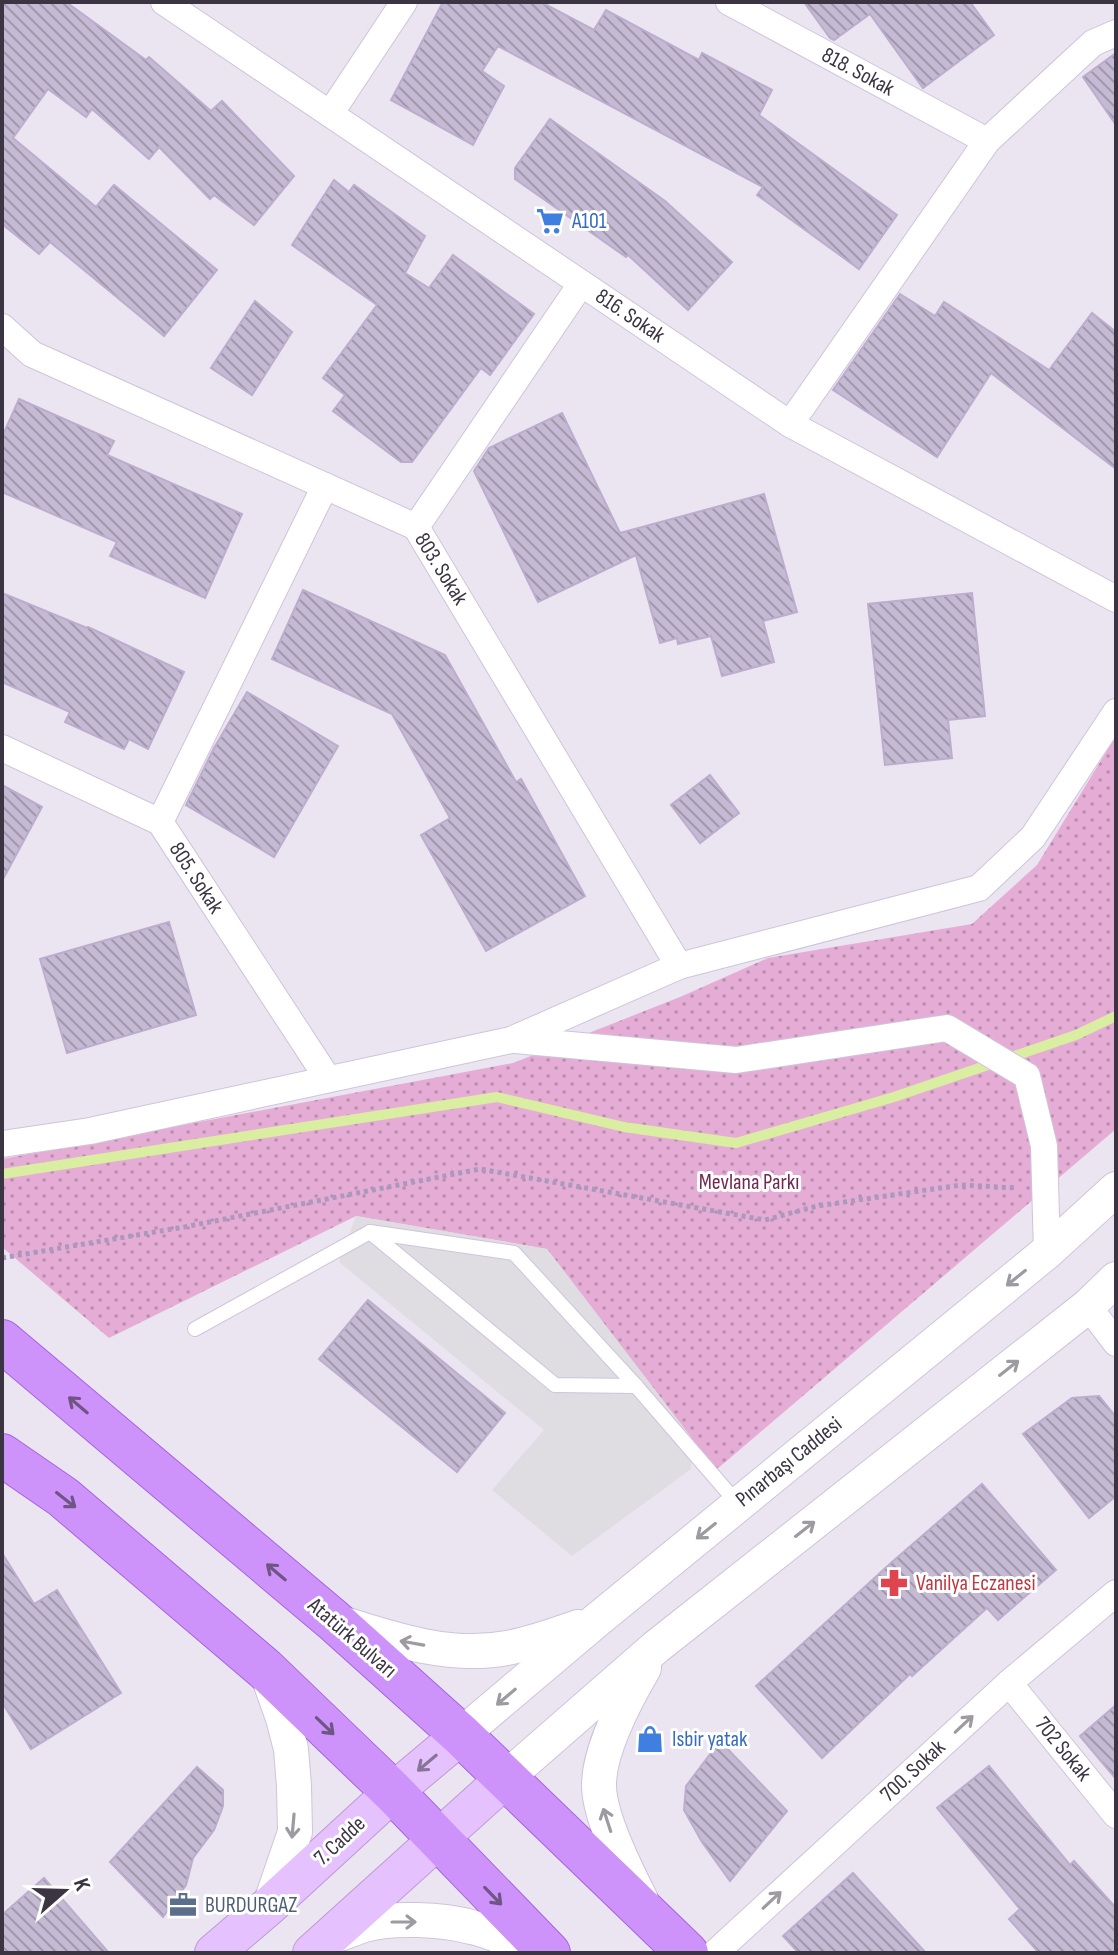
<svg xmlns="http://www.w3.org/2000/svg" width="1118" height="1955" font-family="'Sofia Sans Condensed',sans-serif">
<defs>
<pattern id="park-dots" width="8" height="8" patternUnits="userSpaceOnUse" patternTransform="scale(2)"><rect width="8" height="8" fill="#e5add5"/><path d="M2 2h.1M6 6h.1" fill="none" stroke="#bb8eae" stroke-width="1.8" stroke-linecap="round"/></pattern>
<pattern id="building-back-hatch" width="6" height="6" patternUnits="userSpaceOnUse" patternTransform="scale(2)"><rect width="6" height="6" fill="#c5bad3"/><path d="M-1 5l2 2M0 0l6 6M5-1l2 2" fill="none" stroke="#a198ad"/></pattern>
</defs>
<rect width="100%" height="100%" fill="#ebe4f1"/>
<!-- park -->
<polygon fill="url(#park-dots)" points="1116,736 1116,1129 716,1470 547,1249 356,1216 109,1338 2,1247 2,1159 513,1063 680,997 768,958 972,924 1037,865"/>
<!-- parking -->
<polygon fill="#dfdce2" points="356,1216 547,1249 691,1437 691,1469 572,1556 492,1490 544,1430 339,1262"/>
<g fill="none" stroke-linecap="round" stroke-linejoin="round">
<!-- stream -->
<polyline stroke="#daeea1" stroke-width="10" points="2,1174 497,1097 624,1127 736,1143 894,1097 1076,1035 1116,1016"/>
</g>
<!-- building -->
<g fill="url(#building-back-hatch)" stroke="#bcadcd" stroke-width="2">
<polygon points="2,2 66,2 146,60 149,57 211,111 222,101 294,176 254,225 214,195 210,199 159,147 149,159 92,109 86,117 48,89 13,138 96,207 114,185 217,270 164,336 50,242 39,254 2,224"/>
<polygon points="443,2 541,2 594,30 606,10 699,60 702,53 772,90 759,115 897,215 859,269 757,195 763,187 498,46 482,71 504,86 473,145 391,100"/>
<polygon points="804,2 970,2 994,35 923,88 870,14 834,40 830,38"/>
<polygon points="1116,53 1116,125 1083,77"/>
<polygon points="550,119 665,201 732,262 688,310 628,255 626,257 515,179 515,168"/>
<polygon points="334,180 349,192 354,185 425,236 405,273 429,288 453,255 534,314 490,375 481,368 412,462 401,462 333,411 345,395 323,378 377,305 292,245"/>
<polygon points="900,294 935,316 944,302 1049,370 1092,313 1116,332 1116,469 991,373 937,457 833,390"/>
<polygon points="255,301 292,332 252,395 211,368"/>
<polygon points="19,399 114,441 107,455 242,514 205,598 110,556 117,542 2,492 2,437"/>
<polygon points="562,413 620,533 764,494 797,612 763,621 774,662 722,676 711,636 678,644 677,638 660,643 636,555 538,602 474,471 489,448"/>
<polygon points="303,590 445,655 516,782 521,779 585,896 486,951 421,835 450,818 392,714 272,659"/>
<polygon points="2,593 87,628 88,627 184,672 148,749 129,739 124,749 65,722 70,712 2,682"/>
<polygon points="972,593 985,716 948,720 952,758 885,765 868,604"/>
<polygon points="247,692 338,746 274,857 186,805 214,748"/>
<polygon points="710,775 739,813 700,843 671,805"/>
<polygon points="2,785 42,807 2,881"/>
<polygon points="169,922 196,1015 67,1053 40,959"/>
<polygon points="368,1300 505,1413 457,1472 319,1359"/>
<polygon points="1099,1396 1116,1417 1116,1496 1089,1518 1023,1434 1072,1398"/>
<polygon points="982,1484 1056,1570 998,1620 987,1608 912,1676 910,1674 822,1758 756,1686 892,1562"/>
<polygon points="2,1553 34,1604 57,1590 121,1693 31,1749 2,1702"/>
<polygon points="1116,1705 1116,1779 1080,1736"/>
<polygon points="720,1741 787,1811 730,1881 702,1842 684,1810 686,1786"/>
<polygon points="989,1766 1070,1865 1074,1861 1116,1908 1116,1953 1039,1953 1009,1919 1020,1909 937,1808"/>
<polygon points="197,1767 223,1790 223,1806 214,1830 193,1858 186,1885 163,1917 110,1862"/>
<polygon points="853,1873 926,1953 799,1953 783,1936"/>
<polygon points="44,1878 109,1953 2,1953 2,1915"/>
</g>
<g fill="none" stroke-linecap="round" stroke-linejoin="round">
<!-- service casing -->
<g stroke="#cfc4da" stroke-width="16">
<g id="service">
<polyline points="370,1232 555,1385 636,1386"/>
<polyline points="195,1329 370,1232 514,1253 636,1386 738,1504"/>
</g>
</g>
<!-- minor casing -->
<g stroke="#cfc4da" stroke-width="28">
<g id="minor">
<polyline points="164,2 790,424 1116,599"/>
<polyline points="729,2 987,141"/>
<polyline points="330,114 404,2"/>
<polyline points="2,327 32,354 416,527 679,966"/>
<polyline points="790,424 987,141 1093,43 1116,33"/>
<polyline points="416,527 581,284"/>
<polyline points="2,748 160,822 328,1079"/>
<polyline points="160,822 325,486"/>
<polyline points="515,1040 736,1060 947,1028 1027,1076 1044,1146 1047,1252"/>
<polyline points="2,1144 90,1131 511,1040 679,966 979,888 1033,837 1116,712"/>
<polyline points="1088,1306 1116,1343"/>
<polyline points="1009,1683 1116,1815"/>
<polyline points="715,1953 1009,1683 1116,1593"/>
</g>
</g>
<!-- tertiary casing -->
<g stroke="#cfc4da" stroke-width="36">
<g id="tertiary">
<path d="M338,1622C391,1639 450,1659 507,1648C531,1644 555,1635 578,1627"/>
<polyline points="267,1673 283,1718 291,1749 294,1786 295,1832 270,1905"/>
<polyline points="461,1735 597,1620 1047,1252 1116,1189"/>
<polyline points="507,1777 656,1647 1088,1306 1116,1279"/>
<path d="M642,1902C627,1872 599,1817 599,1785C599,1749 626,1699 644,1668"/>
<path d="M329,1938C340,1934 352,1929 364,1925C393,1917 442,1919 471,1927C494,1932 515,1943 535,1953"/>
</g>
</g>
<!-- secondary casing -->
<g stroke="#bd99d7" stroke-width="40">
<g id="secondary">
<polyline points="214,1953 270,1905 393,1792 461,1735"/>
<polyline points="312,1953 507,1777"/>
</g>
</g>
<!-- primary casing -->
<g stroke="#a763e0" stroke-width="44">
<g id="primary">
<polyline points="2,1341 333,1620 461,1735 687,1953"/>
<polyline points="2,1455 63,1497 265,1669 393,1792 549,1953"/>
</g>
</g>
<!-- path -->
<polyline stroke="#ab98be" stroke-width="5" stroke-dasharray="4 4" stroke-linecap="butt" points="2,1258 184,1227 480,1169 765,1220 817,1206 961,1185 1017,1188"/>
<!-- service -->
<use href="#service" stroke="#fff" stroke-width="14"/>
<!-- minor -->
<use href="#minor" stroke="#fff" stroke-width="26"/>
<!-- tertiary -->
<use href="#tertiary" stroke="#fff" stroke-width="34"/>
<!-- secondary -->
<use href="#secondary" stroke="#e5c2fd" stroke-width="38"/>
<!-- primary -->
<use href="#primary" stroke="#cd93fb" stroke-width="42"/>
</g>
<!-- one-way arrows -->
<defs><path id="oneway-shaft" d="M-6 0H5M1.5-3L5.5 0L1.5 3" fill="none" stroke-width="1.6" stroke-linecap="round" stroke-linejoin="round" transform="scale(2)"/></defs>
<g stroke="#9d9aa1">
<use href="#oneway-shaft" transform="translate(1016 1278) rotate(141)"/>
<use href="#oneway-shaft" transform="translate(1009 1368) rotate(-38)"/>
<use href="#oneway-shaft" transform="translate(805 1529) rotate(-38)"/>
<use href="#oneway-shaft" transform="translate(706 1531) rotate(141)"/>
<use href="#oneway-shaft" transform="translate(412 1643) rotate(-170)"/>
<use href="#oneway-shaft" transform="translate(506 1697) rotate(140)"/>
<use href="#oneway-shaft" transform="translate(964 1724) rotate(-43)"/>
<use href="#oneway-shaft" transform="translate(607 1820) rotate(-108)"/>
<use href="#oneway-shaft" transform="translate(293 1826) rotate(95)"/>
<use href="#oneway-shaft" transform="translate(772 1900) rotate(-43)"/>
<use href="#oneway-shaft" transform="translate(404 1922)"/>
</g>
<g stroke="#6e5583">
<use href="#oneway-shaft" transform="translate(78 1405) rotate(-140)"/>
<use href="#oneway-shaft" transform="translate(66 1500) rotate(38)"/>
<use href="#oneway-shaft" transform="translate(276 1572) rotate(-140)"/>
<use href="#oneway-shaft" transform="translate(325 1726) rotate(44)"/>
<use href="#oneway-shaft" transform="translate(493 1896) rotate(46)"/>
</g>
<use stroke="#887497" href="#oneway-shaft" transform="translate(427 1763) rotate(140)"/>
<!-- icons -->
<defs>
<g id="supermarket-bare" transform="scale(2.16)"><path d="M-6-5.5h2.5l.6 2H6L4.5 2H-2.5L-4.4-4H-6ZM-1.5 3.2a1.3 1.3 0 1 0 .1 0ZM3 3.2a1.3 1.3 0 1 0 .1 0Z" fill="#3f7fe0" stroke="#fff" stroke-width="2.5" paint-order="stroke"/></g>
<g id="pharmacy-bare" transform="scale(2.16)"><path d="M-2-6h4v4h4v4h-4v4h-4v-4h-4v-4h4Z" fill="#e0444e" stroke="#fff" stroke-width="2.5" paint-order="stroke"/></g>
<g id="shop-bare" transform="scale(2.16)"><path d="M-5-2.5h2.3a2.7 3.5 0 0 1 5.4 0H5L5.5 6h-11ZM-1.5-2.5h3a1.5 2.3 0 0 0-3 0Z" fill="#3f7fe0" stroke="#fff" stroke-width="2.5" paint-order="stroke"/></g>
<g id="office-bare" transform="scale(2.16)"><path d="M-6-3h4V-5.5h4V-3h4V5H-6ZM-1-4.5V-3h2v-1.5ZM-6 0V1H6V0Z" fill="#5c6f8a" stroke="#fff" stroke-width="2.5" paint-order="stroke"/></g>
</defs>
<g fill-rule="evenodd">
<use href="#supermarket-bare" x="550" y="221"/>
<use href="#pharmacy-bare" x="894" y="1583"/>
<use href="#shop-bare" x="650" y="1739"/>
<use href="#office-bare" x="183" y="1905"/>
</g>
<g text-anchor="middle" dominant-baseline="central" stroke-width="6" stroke-linejoin="round" paint-order="stroke">
<!-- street labels -->
<g font-size="22" fill="#3b3443" stroke="#fff">
<text transform="translate(858 72) rotate(28)">818. Sokak</text>
<text transform="translate(630 316) rotate(34)">816. Sokak</text>
<text transform="translate(441 569) rotate(58)">803. Sokak</text>
<text transform="translate(196 878) rotate(57)">805. Sokak</text>
<text transform="translate(789 1462) rotate(-39)">Pınarbaşı Caddesi</text>
<text transform="translate(352 1638) rotate(41)">Atatürk Bulvarı</text>
<text transform="translate(1063 1749) rotate(51)">702 Sokak</text>
<text transform="translate(913 1771) rotate(-43)">700. Sokak</text>
<text transform="translate(340 1841) rotate(-43)">7. Cadde</text>
</g>
<!-- shop labels -->
<g font-size="22" fill="#366cbe" stroke="#fff" text-anchor="start">
<text x="572" y="221">A101</text>
<text x="672" y="1739">Isbir yatak</text>
</g>
<!-- park labels -->
<g font-size="22" fill="#732951" stroke="#fff">
<text x="749" y="1182">Mevlana Parkı</text>
</g>
<!-- health labels -->
<g font-size="22" fill="#be3a42" stroke="#fff" text-anchor="start">
<text x="916" y="1583">Vanilya Eczanesi</text>
</g>
<!-- service labels -->
<g font-size="22" fill="#4e5e75" stroke="#fff" text-anchor="start">
<text x="205" y="1905">BURDURGAZ</text>
</g>
</g>
<!-- border -->
<rect width="1118" height="1955" fill="none" stroke="#3b3443" stroke-width="8"/>
<!-- north arrow -->
<g transform="translate(64 1891) rotate(70)" stroke="#ffffff" stroke-width="6" paint-order="stroke">
<path d="M0-6L14 30L0 20L-14 30Z" fill="#3b3443"/>
<text y="-12" font-size="22" font-weight="bold" text-anchor="middle" fill="#3b3443">K</text>
</g>
</svg>
